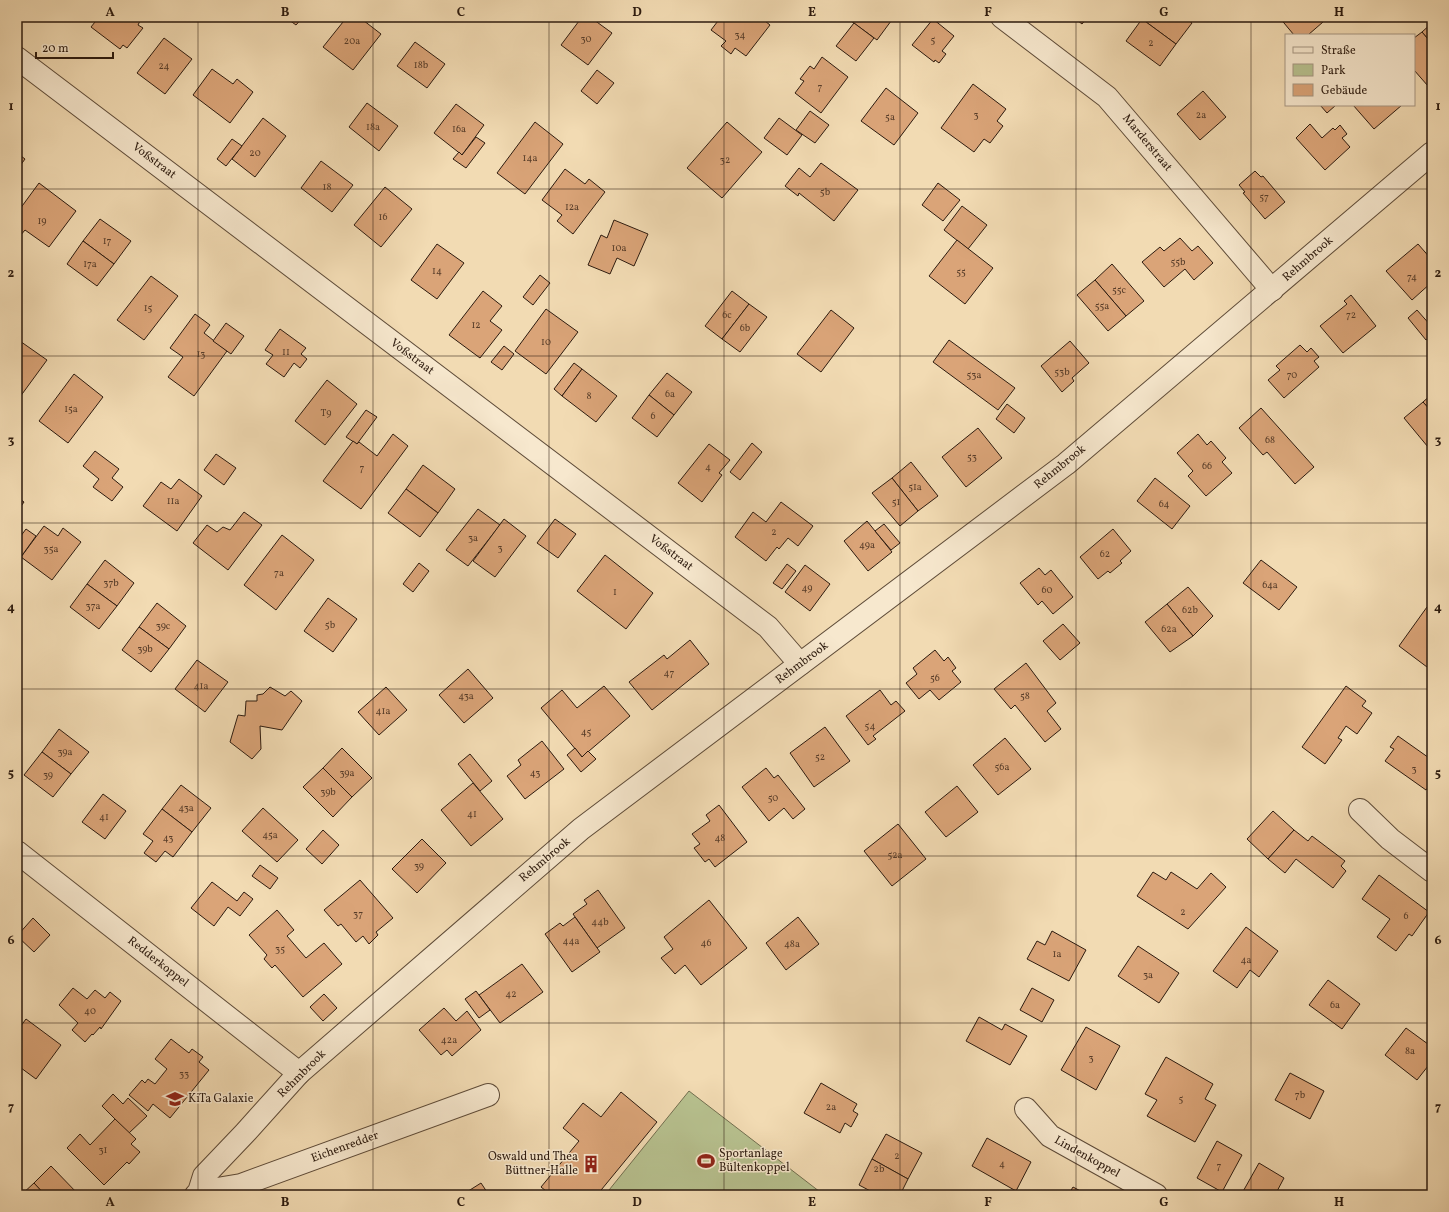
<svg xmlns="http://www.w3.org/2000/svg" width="1449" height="1212" font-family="Vollkorn,serif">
<rect width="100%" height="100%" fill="#f2dbb3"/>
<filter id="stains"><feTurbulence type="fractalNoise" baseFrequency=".005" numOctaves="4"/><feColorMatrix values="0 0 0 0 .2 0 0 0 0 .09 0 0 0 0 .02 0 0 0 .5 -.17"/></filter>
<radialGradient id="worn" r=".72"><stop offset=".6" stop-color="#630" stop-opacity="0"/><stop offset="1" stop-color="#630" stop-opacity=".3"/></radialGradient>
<!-- green -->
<polygon fill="#b7c18f" stroke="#726e4f" points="689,1091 824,1195 605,1195"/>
<!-- building -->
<g fill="#daa478" stroke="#2d1b0f">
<polygon points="99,17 142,17 138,25 143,28 127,48 123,45 120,49 91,27"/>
<polygon points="285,17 303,17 296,25"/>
<polygon points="347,17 359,17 381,34 353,70 323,47"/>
<polygon points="582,17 590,17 612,33 588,65 561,45"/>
<polygon points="721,17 760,17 770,25 746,56 735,48 731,54 721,46 726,41 711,30"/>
<polygon points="854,17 894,17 877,40 851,21"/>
<polygon points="1073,17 1088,17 1082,24"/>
<polygon points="1143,17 1184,17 1192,23 1176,44 1142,19"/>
<polygon points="1279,17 1318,17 1323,22 1308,35 1294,35"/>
<polygon points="933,19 954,36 942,51 946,54 939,63 935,60 934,62 912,45"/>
<polygon points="1142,19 1176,44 1160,66 1126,41"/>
<polygon points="854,23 874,38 856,61 836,46"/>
<polygon points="1432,23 1432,44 1422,32"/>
<polygon points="1422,32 1432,44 1432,83 1428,86 1414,70 1414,38"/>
<polygon points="164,38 192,59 165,94 137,73"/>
<polygon points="415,42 445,64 427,88 397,66"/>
<polygon points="822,57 848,77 821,113 795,93 804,81 800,79 810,66 814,69"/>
<polygon points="212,69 233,84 237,79 253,92 230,123 193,95"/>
<polygon points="597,70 614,83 597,104 581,91"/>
<polygon points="973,84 1006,109 997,121 1003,126 990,143 984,139 974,152 941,128"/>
<polygon points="886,88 918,113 894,145 861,121"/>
<polygon points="1203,91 1226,117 1200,140 1177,114"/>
<polygon points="367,103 398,126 379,151 349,127"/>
<polygon points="456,104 484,125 462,155 434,133"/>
<polygon points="1320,105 1336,105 1327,113"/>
<polygon points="1353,105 1402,105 1374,129"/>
<polygon points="810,111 829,125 815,143 796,130"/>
<polygon points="263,118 286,136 255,177 232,159"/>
<polygon points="779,118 802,135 787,155 764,138"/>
<polygon points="535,122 563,144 525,194 497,173"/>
<polygon points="727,122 762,152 722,198 687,168"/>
<polygon points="1310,124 1322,138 1333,128 1335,130 1340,125 1347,134 1342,138 1350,147 1325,170 1296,138"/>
<polygon points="476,137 485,143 466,168 453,159 459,152 462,155"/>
<polygon points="232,139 242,146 226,166 217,159"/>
<polygon points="17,153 25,159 17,170"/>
<polygon points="321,161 353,185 332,212 301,188"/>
<polygon points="821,163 858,190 834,221 799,193 798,196 785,186 799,168 810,177"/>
<polygon points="565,169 585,184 589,179 605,192 573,234 557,221 562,215 542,200"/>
<polygon points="1255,171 1261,177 1263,176 1285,202 1265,219 1243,193 1245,192 1239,185"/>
<polygon points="39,183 76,211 49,247 25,230 20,236 17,234 17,213"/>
<polygon points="938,183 960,200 943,221 922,205"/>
<polygon points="385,187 412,209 381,247 354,225"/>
<polygon points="962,206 987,225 968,249 944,230"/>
<polygon points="100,219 131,241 114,264 83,241"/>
<polygon points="614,220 648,234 634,266 617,258 610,274 588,265 601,235 607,238"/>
<polygon points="1180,238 1192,251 1198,246 1213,263 1194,280 1185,269 1164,287 1142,262 1160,247 1164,251"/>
<polygon points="957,240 993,268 965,304 929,276"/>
<polygon points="83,241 114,264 97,286 67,264"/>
<polygon points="437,244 464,263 437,299 411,280"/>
<polygon points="1418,244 1432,260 1432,282 1412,300 1386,271"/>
<polygon points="1112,264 1144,301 1126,316 1095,280"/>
<polygon points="540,275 550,283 533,305 523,297"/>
<polygon points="151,276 178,296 144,340 117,320"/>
<polygon points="1095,280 1126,316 1108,331 1077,295"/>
<polygon points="483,291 502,306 490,321 502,330 480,358 449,335"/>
<polygon points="732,291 749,304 722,339 705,326"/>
<polygon points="1351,295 1376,326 1343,353 1320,326 1347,304 1344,301"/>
<polygon points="749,304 767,317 740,352 722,339"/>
<polygon points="546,309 578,332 546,374 515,351"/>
<polygon points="831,310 854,328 821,372 797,354"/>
<polygon points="1417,310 1432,327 1432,336 1426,340 1408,318"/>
<polygon points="195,314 210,325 204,333 227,351 194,396 168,377 183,357 170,348"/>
<polygon points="226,323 244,336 231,354 213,341"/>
<polygon points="280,329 306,348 301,354 307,359 300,368 294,363 284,377 266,364 273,355 265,350"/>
<polygon points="17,339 47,360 17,401"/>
<polygon points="949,340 1015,388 998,410 933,362"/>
<polygon points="1070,341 1089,363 1072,378 1074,381 1062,392 1041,366"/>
<polygon points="1300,345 1307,352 1311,348 1319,357 1314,361 1319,367 1284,398 1268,380 1280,370 1276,366"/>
<polygon points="504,346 514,354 502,370 491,362"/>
<polygon points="574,363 582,369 562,396 554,389"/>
<polygon points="582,369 617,396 596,422 562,396"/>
<polygon points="667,373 692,392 674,415 649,395"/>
<polygon points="74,374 103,397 68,443 39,421"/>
<polygon points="327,380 357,404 325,445 295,421"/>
<polygon points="1432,394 1432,412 1423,402"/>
<polygon points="649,395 674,415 657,437 632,418"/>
<polygon points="1423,402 1432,412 1432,444 1428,447 1404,418"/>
<polygon points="1007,404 1025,418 1014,433 996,419"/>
<polygon points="1261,408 1314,467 1295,484 1267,452 1263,455 1239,428"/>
<polygon points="366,410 377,417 357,444 346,437"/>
<polygon points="978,428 1002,458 966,487 942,457"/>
<polygon points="393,434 408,446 361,509 323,481 353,441 357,444 359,442 377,456"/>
<polygon points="1198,434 1207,445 1211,441 1226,458 1222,462 1232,473 1206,496 1188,476 1193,471 1177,453"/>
<polygon points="752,443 762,452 740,480 730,472"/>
<polygon points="709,444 730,460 719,473 722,475 702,502 678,483"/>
<polygon points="95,451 119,469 112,478 123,487 112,501 93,487 99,479 83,466"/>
<polygon points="216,454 236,468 224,485 204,470"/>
<polygon points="911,462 938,496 918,511 892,478"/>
<polygon points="423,465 455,489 438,513 406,489"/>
<polygon points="892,478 918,511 900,526 872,493"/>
<polygon points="1155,478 1190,506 1172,529 1137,501"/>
<polygon points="179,479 202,496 177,531 143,506 161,482 171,489"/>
<polygon points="406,489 438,513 420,537 388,513"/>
<polygon points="17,497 24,502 17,512"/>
<polygon points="781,502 813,526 798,546 788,538 779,549 777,547 766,561 735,537 753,512 766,522"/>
<polygon points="478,509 500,525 468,566 446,550"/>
<polygon points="244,512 262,525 228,570 193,543 207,525 217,532 223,527 230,530"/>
<polygon points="504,519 526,536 495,577 473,561"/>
<polygon points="555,519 576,534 558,558 537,543"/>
<polygon points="867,521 892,552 868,571 844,541"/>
<polygon points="884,524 900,543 891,550 875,531"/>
<polygon points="44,526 58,536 63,528 81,542 52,580 21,557"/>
<polygon points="26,529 36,536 18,561 17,541"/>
<polygon points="1113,529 1131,551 1120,561 1122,563 1110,573 1108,571 1098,579 1080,557"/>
<polygon points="282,535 314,560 276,610 244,585"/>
<polygon points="605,555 653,593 626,629 577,591"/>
<polygon points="105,560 134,583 117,606 87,584"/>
<polygon points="1261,560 1297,587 1279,610 1243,583"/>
<polygon points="419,563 429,571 413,592 403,584"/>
<polygon points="787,564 796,571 782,589 773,583"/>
<polygon points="805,565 830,584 810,611 785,592"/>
<polygon points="1039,568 1045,575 1051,570 1073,597 1053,614 1042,601 1038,605 1020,583"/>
<polygon points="87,584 117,606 99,629 70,607"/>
<polygon points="1188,587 1213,616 1193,636 1167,604"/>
<polygon points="328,598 357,619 333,652 304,631"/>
<polygon points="157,603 186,626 169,649 139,627"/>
<polygon points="1167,604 1193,636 1170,652 1145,622"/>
<polygon points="1427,607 1432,610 1431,670 1399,646"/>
<polygon points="1063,624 1080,643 1060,660 1043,641"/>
<polygon points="139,627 169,649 151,672 122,650"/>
<polygon points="690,640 709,664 652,710 629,682 664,655 667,659"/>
<polygon points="935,650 944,661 948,657 956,668 952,671 961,682 939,700 930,690 919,699 906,683 917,674 913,668"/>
<polygon points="197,660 228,682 205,712 175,689"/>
<polygon points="1026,663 1056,703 1047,711 1061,729 1045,742 1015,705 1011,709 994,689"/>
<polygon points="468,669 493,698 464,723 439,695"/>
<polygon points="604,686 630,716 582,757 541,708 562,690 577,708"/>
<polygon points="1346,686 1366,701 1362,706 1372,713 1357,734 1346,726 1338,738 1342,740 1325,764 1302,747"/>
<polygon points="270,687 285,696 291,691 302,701 282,730 260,726 261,749 252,759 230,742 238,715 245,716 246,701 257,701 257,695 263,694"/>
<polygon points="386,687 407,710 379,735 358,712"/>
<polygon points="880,690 891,705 896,701 905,711 873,736 876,739 868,745 846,716"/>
<polygon points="825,727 850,761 814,787 790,753"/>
<polygon points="59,729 89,752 71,774 42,752"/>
<polygon points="1398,736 1432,760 1432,782 1426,790 1385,761 1394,749 1390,747"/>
<polygon points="1005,738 1031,769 998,795 973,765"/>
<polygon points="542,741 564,769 525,799 507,776 521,765 518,760"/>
<polygon points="342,748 372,778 352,797 323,768"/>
<polygon points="575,748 582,757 588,751 596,759 581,772 567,755"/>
<polygon points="42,752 71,774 53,797 24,775"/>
<polygon points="470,754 492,781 480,791 458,764"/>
<polygon points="323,768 352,797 333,817 303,787"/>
<polygon points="766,768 774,778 778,775 805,809 793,819 784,808 769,821 742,787"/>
<polygon points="473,783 503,819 471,846 441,810"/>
<polygon points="181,785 211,808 192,832 162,809"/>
<polygon points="957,786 978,812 946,837 925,812"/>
<polygon points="103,794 126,811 105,839 82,822"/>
<polygon points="719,805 747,842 715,867 709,859 705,862 694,848 700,844 692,834 710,821 706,815"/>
<polygon points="263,808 298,840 277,862 242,831"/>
<polygon points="162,809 192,832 173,857 165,851 156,862 144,853 153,841 143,834"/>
<polygon points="1273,811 1294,830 1268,859 1247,839"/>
<polygon points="898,824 926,859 892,886 864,851"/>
<polygon points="323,830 339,845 322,864 306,849"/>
<polygon points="1294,830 1308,841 1312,836 1345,861 1341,866 1346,871 1333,888 1296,859 1285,873 1268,859"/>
<polygon points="422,839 446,863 417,893 392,869"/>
<polygon points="260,865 278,878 270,889 252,876"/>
<polygon points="1153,872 1166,880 1171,872 1197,889 1211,873 1226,887 1188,929 1137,896"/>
<polygon points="1379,875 1429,912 1412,936 1409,934 1396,951 1377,937 1390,919 1362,899"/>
<polygon points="360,880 393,918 376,932 378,935 369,944 363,936 356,942 341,924 338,926 324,910"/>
<polygon points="212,882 237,901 244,892 253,899 240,916 228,907 214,926 191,908"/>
<polygon points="598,890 625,928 597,948 573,914 587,904 584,900"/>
<polygon points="709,900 747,948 701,985 685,965 675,974 661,958 673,949 664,937"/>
<polygon points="277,910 294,930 287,936 306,958 324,943 342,964 303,997 275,965 272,968 264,959 267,955 249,935"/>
<polygon points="575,917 600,952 572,972 545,934 560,923 563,926"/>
<polygon points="798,917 819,944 786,970 766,943"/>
<polygon points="33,918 50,935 34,952 17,936"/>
<polygon points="1246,927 1278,951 1259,977 1250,970 1237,988 1213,971"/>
<polygon points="1052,931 1086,950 1069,981 1027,959 1037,941 1045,945"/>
<polygon points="1138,946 1179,973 1159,1003 1118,976"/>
<polygon points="522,964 543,992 500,1023 479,995"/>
<polygon points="1328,980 1360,1004 1342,1029 1309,1005"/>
<polygon points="73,988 87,999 95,990 105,998 110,992 121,1001 101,1029 100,1027 93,1035 92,1034 85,1042 72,1030 78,1023 59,1005"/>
<polygon points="1032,988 1054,1000 1042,1022 1020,1010"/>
<polygon points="476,991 490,1010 479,1018 465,999"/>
<polygon points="324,994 337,1008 323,1021 310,1007"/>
<polygon points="444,1008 456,1021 467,1011 481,1030 452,1056 447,1050 441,1055 419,1030"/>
<polygon points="979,1017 1002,1030 1005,1024 1027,1036 1010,1065 966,1041"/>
<polygon points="26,1019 61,1045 36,1079 17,1065 17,1031"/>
<polygon points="1086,1027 1120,1046 1096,1090 1061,1070"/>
<polygon points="1406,1028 1432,1047 1432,1061 1417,1080 1385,1055"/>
<polygon points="171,1039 189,1053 192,1049 203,1057 199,1062 209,1070 170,1118 153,1104 148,1111 129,1095 142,1080 145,1083 148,1079 155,1084 167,1069 155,1059"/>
<polygon points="1166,1057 1213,1084 1205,1099 1216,1105 1195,1142 1147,1116 1157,1100 1145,1094"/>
<polygon points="1290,1073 1324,1091 1310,1119 1275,1100"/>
<polygon points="821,1083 857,1104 853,1111 858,1114 851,1127 845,1123 840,1133 804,1113"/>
<polygon points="621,1092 657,1122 597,1195 551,1195 541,1187 579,1141 563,1128 583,1103 601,1117"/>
<polygon points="113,1094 123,1104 128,1098 147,1116 129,1133 102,1106"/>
<polygon points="115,1119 136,1139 131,1144 140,1152 129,1164 127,1162 104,1185 67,1148 80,1134 90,1145"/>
<polygon points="886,1134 922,1153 908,1179 872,1159"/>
<polygon points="987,1138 1031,1162 1016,1191 972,1166"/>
<polygon points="1217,1141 1242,1155 1222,1192 1197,1178"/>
<polygon points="872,1159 908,1179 900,1195 878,1195 859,1185"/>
<polygon points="1259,1163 1284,1178 1275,1195 1241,1195"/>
<polygon points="51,1166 79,1195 45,1195 34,1183"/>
<polygon points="34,1183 45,1195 21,1195"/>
<polygon points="481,1183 489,1195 462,1195"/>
<polygon points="1073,1187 1088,1195 1068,1195"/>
</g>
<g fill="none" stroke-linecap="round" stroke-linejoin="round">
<!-- minor casing -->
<g stroke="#5e4b38" stroke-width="24">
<g id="minor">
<polyline points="1002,17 1107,97 1272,290"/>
<polyline points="17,58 768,627 800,664"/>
<polyline points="1360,810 1390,839 1432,871"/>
<polyline points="17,852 299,1073"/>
<polyline points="1026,1109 1050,1136 1156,1195"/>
<polyline points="199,1192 241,1185 488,1095"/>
<polyline points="196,1195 199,1192 204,1176 245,1133 299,1073 581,829 1066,464 1432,153"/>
</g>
</g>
<!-- minor -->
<use href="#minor" stroke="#f7e8ce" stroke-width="22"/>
</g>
<!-- grid -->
<path fill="none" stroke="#2d1b0f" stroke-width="1" stroke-opacity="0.55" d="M198,17V1195M373,17V1195M549,17V1195M724,17V1195M900,17V1195M1076,17V1195M1251,17V1195M17,189H1432M17,356H1432M17,523H1432M17,689H1432M17,856H1432M17,1023H1432"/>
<!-- icons -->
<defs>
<g id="school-bare" transform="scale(1.38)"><path d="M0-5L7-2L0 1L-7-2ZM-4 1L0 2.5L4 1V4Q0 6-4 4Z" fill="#8f2418" stroke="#f7e8ce" stroke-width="2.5" paint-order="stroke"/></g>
<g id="stadium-bare" transform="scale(1.38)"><path d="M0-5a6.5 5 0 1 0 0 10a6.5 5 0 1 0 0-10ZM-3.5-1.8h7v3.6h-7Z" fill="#8f2418" stroke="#f7e8ce" stroke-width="2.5" paint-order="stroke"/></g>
<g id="building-bare" transform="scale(1.38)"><path d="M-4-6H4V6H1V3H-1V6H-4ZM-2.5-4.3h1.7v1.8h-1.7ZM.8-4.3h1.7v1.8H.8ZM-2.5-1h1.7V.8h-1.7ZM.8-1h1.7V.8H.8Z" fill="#8f2418" stroke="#f7e8ce" stroke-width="2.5" paint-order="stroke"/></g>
</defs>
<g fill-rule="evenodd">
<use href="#school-bare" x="175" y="1099"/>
<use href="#stadium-bare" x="706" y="1161"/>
<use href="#building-bare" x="591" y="1164"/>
</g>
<g text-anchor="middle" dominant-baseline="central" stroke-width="3" stroke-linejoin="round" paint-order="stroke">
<!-- number labels -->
<g font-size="10" fill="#583d29">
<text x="740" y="35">34</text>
<text x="586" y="39">30</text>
<text x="933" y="40">5</text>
<text x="352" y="41">20a</text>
<text x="1151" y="43">2</text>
<text x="421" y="65">18b</text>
<text x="164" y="66">24</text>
<text x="820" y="87">7</text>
<text x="976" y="115">3</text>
<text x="1201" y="115">2a</text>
<text x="890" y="117">5a</text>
<text x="373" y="127">18a</text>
<text x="459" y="129">16a</text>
<text x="255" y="153">20</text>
<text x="530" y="158">14a</text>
<text x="725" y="160">32</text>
<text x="327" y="187">18</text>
<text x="825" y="192">5b</text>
<text x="1264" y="197">57</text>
<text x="572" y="207">12a</text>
<text x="383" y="217">16</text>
<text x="42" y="221">19</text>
<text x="107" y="241">17</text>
<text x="619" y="248">10a</text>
<text x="1178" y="262">55b</text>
<text x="90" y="264">17a</text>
<text x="437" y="271">14</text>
<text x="961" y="272">55</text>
<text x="1412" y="277">74</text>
<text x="1119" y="290">55c</text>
<text x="1102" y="306">55a</text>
<text x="148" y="308">15</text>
<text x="727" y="315">6c</text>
<text x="1351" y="315">72</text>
<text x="476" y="325">12</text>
<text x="745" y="328">6b</text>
<text x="546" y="342">10</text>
<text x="286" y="352">11</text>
<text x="201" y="354">13</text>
<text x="1062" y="372">53b</text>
<text x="974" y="375">53a</text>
<text x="1292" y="375">70</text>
<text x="670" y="394">6a</text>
<text x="589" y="396">8</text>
<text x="71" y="409">15a</text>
<text x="326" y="413">T9</text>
<text x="653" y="416">6</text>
<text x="1270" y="440">68</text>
<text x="972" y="457">53</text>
<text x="1207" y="466">66</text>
<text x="708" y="467">4</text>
<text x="362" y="468">7</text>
<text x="915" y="487">51a</text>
<text x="173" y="501">11a</text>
<text x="896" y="502">51</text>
<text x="1164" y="504">64</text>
<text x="774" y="532">2</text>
<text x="473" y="538">3a</text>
<text x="867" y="545">49a</text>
<text x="500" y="548">3</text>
<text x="51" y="549">35a</text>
<text x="1105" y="554">62</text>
<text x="279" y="573">7a</text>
<text x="111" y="583">37b</text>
<text x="1270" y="585">64a</text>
<text x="807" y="588">49</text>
<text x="1047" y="590">60</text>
<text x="615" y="592">1</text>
<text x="93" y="606">37a</text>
<text x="1190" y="610">62b</text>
<text x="330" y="625">5b</text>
<text x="163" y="626">39c</text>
<text x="1169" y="629">62a</text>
<text x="145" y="649">39b</text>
<text x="669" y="673">47</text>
<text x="935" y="678">56</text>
<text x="201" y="686">41a</text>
<text x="466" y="696">43a</text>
<text x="1025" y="696">58</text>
<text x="383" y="711">41a</text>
<text x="870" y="726">54</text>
<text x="586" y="732">45</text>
<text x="65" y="752">39a</text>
<text x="820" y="757">52</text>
<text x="1002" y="767">56a</text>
<text x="1414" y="769">3</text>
<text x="347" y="773">39a</text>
<text x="535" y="773">43</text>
<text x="48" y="775">39</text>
<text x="328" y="792">39b</text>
<text x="773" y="798">50</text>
<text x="186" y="808">43a</text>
<text x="472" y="814">41</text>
<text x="104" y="817">41</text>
<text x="270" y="835">45a</text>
<text x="168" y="838">43</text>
<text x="720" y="838">48</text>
<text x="895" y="855">52a</text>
<text x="419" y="866">39</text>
<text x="1183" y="912">2</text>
<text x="358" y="914">37</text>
<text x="1406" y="916">6</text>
<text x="600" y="922">44b</text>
<text x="571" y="941">44a</text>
<text x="706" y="943">46</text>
<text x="792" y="944">48a</text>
<text x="280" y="949">35</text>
<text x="1057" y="954">1a</text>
<text x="1246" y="960">4a</text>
<text x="1148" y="975">3a</text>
<text x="511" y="994">42</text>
<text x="1335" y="1005">6a</text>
<text x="90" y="1011">40</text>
<text x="449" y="1040">42a</text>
<text x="1410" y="1051">8a</text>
<text x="1091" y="1058">3</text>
<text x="184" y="1074">33</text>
<text x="1300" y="1095">7b</text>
<text x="1181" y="1099">5</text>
<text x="831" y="1107">2a</text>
<text x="103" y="1150">31</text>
<text x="897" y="1156">2</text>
<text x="1002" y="1164">4</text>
<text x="1219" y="1166">7</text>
<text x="879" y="1169">2b</text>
</g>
<!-- street labels -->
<g font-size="12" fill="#2d1b0f" stroke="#f7e8ce">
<text transform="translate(1147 143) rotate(50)">Marderstraat</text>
<text transform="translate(154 161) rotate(37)">Voßstraat</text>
<text transform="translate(1308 259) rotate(-41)">Rehmbrook</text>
<text transform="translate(412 357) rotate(37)">Voßstraat</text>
<text transform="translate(1060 467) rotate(-39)">Rehmbrook</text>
<text transform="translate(671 553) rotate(37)">Voßstraat</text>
<text transform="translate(802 663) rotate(-37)">Rehmbrook</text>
<text transform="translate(545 860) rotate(-40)">Rehmbrook</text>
<text transform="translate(158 962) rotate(38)">Redderkoppel</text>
<text transform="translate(302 1074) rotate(-45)">Rehmbrook</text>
<text transform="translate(345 1147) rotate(-20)">Eichenredder</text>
<text transform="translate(1087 1157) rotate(29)">Lindenkoppel</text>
</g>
<!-- poi labels -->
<g font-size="12" fill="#2d1b0f" stroke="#f7e8ce" text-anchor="start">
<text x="188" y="1099">KiTa Galaxie</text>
<text x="719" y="1154">Sportanlage<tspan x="719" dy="14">Bültenkoppel</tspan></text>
<text x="578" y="1157" text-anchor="end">Oswald und Thea<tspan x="578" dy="14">Büttner-Halle</tspan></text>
</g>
</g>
<!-- margin -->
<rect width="1449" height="1212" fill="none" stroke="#f2dbb3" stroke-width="44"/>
<!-- legend -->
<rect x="1285" y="34" width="130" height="72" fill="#f7e8ce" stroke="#a69682"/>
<rect x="1293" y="47" width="20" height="6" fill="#f7e8ce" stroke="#a69682"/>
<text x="1321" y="54" font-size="12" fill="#2d1b0f">Straße</text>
<rect x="1293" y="64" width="20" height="12" fill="#b7c18f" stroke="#a69682"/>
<text x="1321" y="74" font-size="12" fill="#2d1b0f">Park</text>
<rect x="1293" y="84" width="20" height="12" fill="#daa478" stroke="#a69682"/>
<text x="1321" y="94" font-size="12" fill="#2d1b0f">Gebäude</text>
<!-- scale -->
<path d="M36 52v6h77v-6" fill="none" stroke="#2d1b0f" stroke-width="2"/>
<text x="42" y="52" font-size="12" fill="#2d1b0f" stroke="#f7e8ce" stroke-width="3" paint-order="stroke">20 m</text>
<rect x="22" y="22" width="1405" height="1168" fill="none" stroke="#2d1b0f" stroke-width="1.5"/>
<g font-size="13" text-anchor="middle" font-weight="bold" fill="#2d1b0f">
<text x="110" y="16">A</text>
<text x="285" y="16">B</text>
<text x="461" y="16">C</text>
<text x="637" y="16">D</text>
<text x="812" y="16">E</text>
<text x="988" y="16">F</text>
<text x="1164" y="16">G</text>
<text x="1339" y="16">H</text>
<text x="11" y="110">1</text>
<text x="1438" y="110">1</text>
<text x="11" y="277">2</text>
<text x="1438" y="277">2</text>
<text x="11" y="444">3</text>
<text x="1438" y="444">3</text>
<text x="11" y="611">4</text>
<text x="1438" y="611">4</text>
<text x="11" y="777">5</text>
<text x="1438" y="777">5</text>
<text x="11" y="944">6</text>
<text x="1438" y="944">6</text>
<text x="11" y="1111">7</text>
<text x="1438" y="1111">7</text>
<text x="110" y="1206">A</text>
<text x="285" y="1206">B</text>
<text x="461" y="1206">C</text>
<text x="637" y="1206">D</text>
<text x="812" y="1206">E</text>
<text x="988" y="1206">F</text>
<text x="1164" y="1206">G</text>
<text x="1339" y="1206">H</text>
</g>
<rect width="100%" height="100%" filter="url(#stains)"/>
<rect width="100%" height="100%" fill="url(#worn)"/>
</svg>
